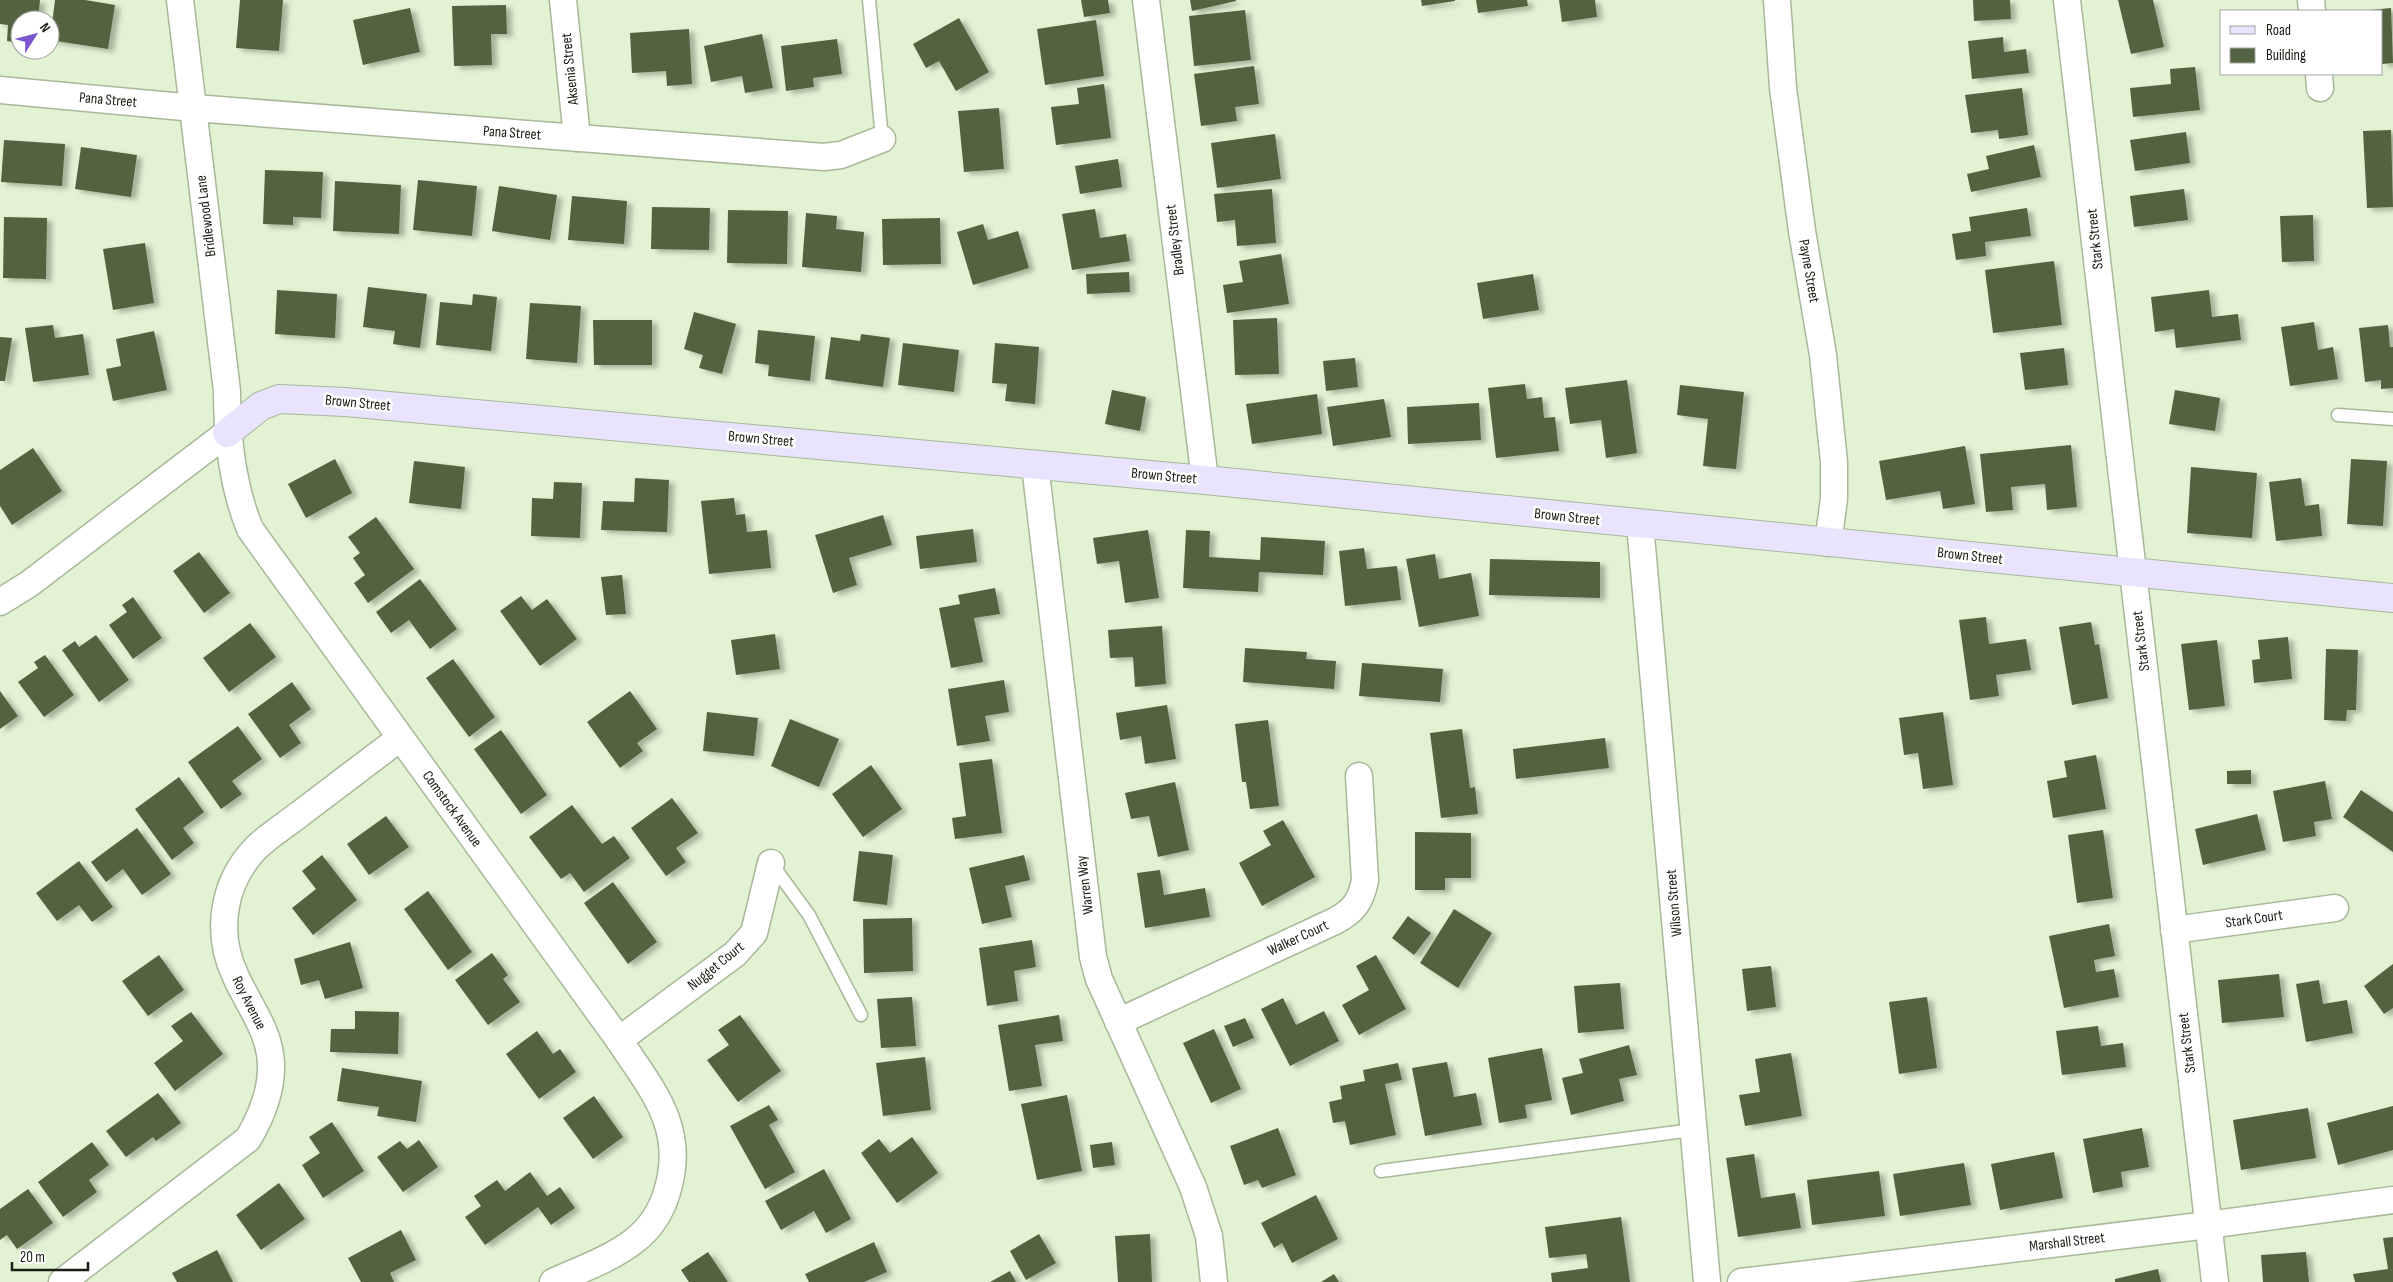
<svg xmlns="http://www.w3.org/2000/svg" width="2393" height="1282" font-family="'Sofia Sans Condensed',sans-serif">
<defs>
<filter id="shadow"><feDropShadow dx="5.5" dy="3" stdDeviation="2.5" flood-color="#0004"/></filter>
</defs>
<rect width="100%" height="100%" fill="#e2f3d4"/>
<!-- building -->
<g fill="#526441" filter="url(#shadow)">
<polygon points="0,0 40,0 38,20 20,20 20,43 7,41 8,25 0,24"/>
<polygon points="55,0 85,0 115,5 108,49 50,40"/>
<polygon points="240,0 283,0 279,51 236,48"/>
<polygon points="1081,0 1108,0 1110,13 1084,17"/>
<polygon points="1190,0 1236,0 1236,1 1192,11"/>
<polygon points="1421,0 1455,0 1455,1 1422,6"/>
<polygon points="1476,0 1527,0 1528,6 1478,13"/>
<polygon points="1559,0 1595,0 1597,17 1562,22"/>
<polygon points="1973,0 2010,0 2011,19 1974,21"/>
<polygon points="2118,0 2153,0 2164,47 2131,54"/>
<polygon points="506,5 507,34 491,34 492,65 454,66 452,6"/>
<polygon points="410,8 420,52 363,65 353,20"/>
<polygon points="2391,8 2393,63 2382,64 2382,11 2370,10"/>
<polygon points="1245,10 1251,60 1194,66 1189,16"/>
<polygon points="959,18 989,72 956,91 939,61 926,68 913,44"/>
<polygon points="1096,20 1104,76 1045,85 1037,29"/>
<polygon points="689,29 692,84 667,86 666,71 632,73 630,33"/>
<polygon points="762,34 773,88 745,93 742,76 711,82 704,46"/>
<polygon points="2003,37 2004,52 2026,49 2029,73 1972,79 1968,41"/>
<polygon points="837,39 842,74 813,78 814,87 786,91 781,46"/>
<polygon points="1254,66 1259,104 1235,107 1237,121 1201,126 1194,74"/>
<polygon points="2195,67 2200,110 2133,117 2130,88 2171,84 2170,69"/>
<polygon points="1104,84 1111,138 1056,145 1051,107 1079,104 1077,88"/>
<polygon points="2022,88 2028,135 1999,139 1998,130 1971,133 1965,95"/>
<polygon points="999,108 1004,169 964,172 958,111"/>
<polygon points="2391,130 2393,207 2367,208 2363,131"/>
<polygon points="2186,132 2190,163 2135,171 2130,140"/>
<polygon points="1275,134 1281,179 1217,188 1211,143"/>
<polygon points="4,140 65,144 62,186 1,182"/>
<polygon points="2034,145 2041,177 1971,192 1967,174 1989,169 1986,156"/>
<polygon points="81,147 137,155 131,197 75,189"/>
<polygon points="1118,159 1122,187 1080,194 1075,166"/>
<polygon points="265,170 323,172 321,218 293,217 293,225 263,224"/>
<polygon points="418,180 477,186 472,236 413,230"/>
<polygon points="335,181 401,185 399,234 333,231"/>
<polygon points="499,186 557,195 550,240 492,231"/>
<polygon points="1272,189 1276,243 1237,246 1235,220 1217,222 1214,194"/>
<polygon points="2184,189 2188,220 2134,227 2130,196"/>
<polygon points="572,196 627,201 624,244 568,240"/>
<polygon points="652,207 710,208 709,250 651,249"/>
<polygon points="2027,208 2031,236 1985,242 1986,256 1956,260 1952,234 1971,231 1969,217"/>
<polygon points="1095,209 1100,238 1126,234 1130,261 1072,270 1062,214"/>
<polygon points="728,210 788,211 787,264 727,263"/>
<polygon points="806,213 837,216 836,229 864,232 861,272 802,267"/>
<polygon points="2313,215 2314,261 2282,262 2280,216"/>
<polygon points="4,217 47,218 46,279 3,278"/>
<polygon points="940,218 941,264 883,265 882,219"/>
<polygon points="983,224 988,240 1018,231 1029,268 973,285 957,232"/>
<polygon points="145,243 154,303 113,310 103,249"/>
<polygon points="1281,254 1289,304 1227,313 1223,285 1243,282 1239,261"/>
<polygon points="2054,261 2062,325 1993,333 1985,270"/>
<polygon points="1129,272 1130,292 1087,294 1086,274"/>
<polygon points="1533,274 1539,310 1483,319 1477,283"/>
<polygon points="368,287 427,294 420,348 393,344 395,331 363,327"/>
<polygon points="277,290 337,294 335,338 275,334"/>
<polygon points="2209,290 2212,317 2238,314 2241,340 2176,348 2174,329 2155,332 2151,297"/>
<polygon points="473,294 497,297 491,351 436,345 440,302 472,305"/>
<polygon points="530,303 581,306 577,363 526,359"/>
<polygon points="694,312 736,324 722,374 699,368 703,355 684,349"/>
<polygon points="1277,318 1279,374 1235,375 1233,320"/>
<polygon points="593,320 652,320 652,365 594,365"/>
<polygon points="2314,322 2318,350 2333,347 2338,379 2290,386 2281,327"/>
<polygon points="53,325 55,338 83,334 89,375 33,382 25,328"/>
<polygon points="2388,325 2390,347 2393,347 2393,388 2381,389 2381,380 2365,382 2359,328"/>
<polygon points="758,330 815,336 810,381 768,376 769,365 755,363"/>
<polygon points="154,331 167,390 113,401 106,369 121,366 116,339"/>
<polygon points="861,334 890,338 883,387 825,379 831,337 860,341"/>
<polygon points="0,337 12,338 5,381 0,381"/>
<polygon points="903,343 959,350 954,392 898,385"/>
<polygon points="995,343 1039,347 1035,404 1005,401 1007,384 992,383"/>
<polygon points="2064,348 2068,385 2025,390 2020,353"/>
<polygon points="1355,358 1358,387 1326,391 1323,361"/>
<polygon points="1627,380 1637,453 1606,458 1601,420 1570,424 1565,388"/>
<polygon points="1525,384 1527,399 1542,397 1544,418 1555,417 1559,451 1496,458 1488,388"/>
<polygon points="1680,385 1744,392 1736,469 1703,466 1708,419 1677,415"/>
<polygon points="1112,390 1146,397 1140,431 1105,424"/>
<polygon points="2175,390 2220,398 2215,431 2169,424"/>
<polygon points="1317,394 1322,434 1252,444 1246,404"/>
<polygon points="1384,399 1391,437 1333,446 1327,407"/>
<polygon points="1479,403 1481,440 1408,444 1407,407"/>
<polygon points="2071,445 2077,507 2047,510 2045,484 2011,487 2013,510 1986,512 1980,454"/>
<polygon points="1965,446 1975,504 1943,509 1940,491 1886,500 1879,461"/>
<polygon points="33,448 62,491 12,525 0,506 0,470"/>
<polygon points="335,459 352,493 306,518 288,484"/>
<polygon points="2351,459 2387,461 2383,526 2347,524"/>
<polygon points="414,461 465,467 461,509 409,503"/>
<polygon points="2191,467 2257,473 2252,538 2187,533"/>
<polygon points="635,478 669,480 667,532 601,530 603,501 634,502"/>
<polygon points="2301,478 2305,506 2319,504 2322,536 2276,541 2269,482"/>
<polygon points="554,482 582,483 580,538 531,536 532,498 553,499"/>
<polygon points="734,498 736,515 745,514 747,532 767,530 771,568 709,574 701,501"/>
<polygon points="883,515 892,545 849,558 857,585 833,593 815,535"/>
<polygon points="376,517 414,569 368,603 354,583 365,575 353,558 360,553 348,537"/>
<polygon points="973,529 977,562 920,569 916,536"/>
<polygon points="1148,530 1159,598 1125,603 1119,561 1097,564 1093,538"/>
<polygon points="1186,530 1210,531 1209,557 1260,560 1261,537 1325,541 1323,575 1259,572 1258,592 1183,588"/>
<polygon points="1364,548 1367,569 1397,566 1401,600 1345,606 1339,551"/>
<polygon points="199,552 230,593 204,613 173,571"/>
<polygon points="1435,554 1439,579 1471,573 1479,616 1419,627 1406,559"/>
<polygon points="1490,559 1600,562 1600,598 1489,595"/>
<polygon points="622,575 626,614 606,615 601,577"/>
<polygon points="420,579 457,629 430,649 409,620 391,633 376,612"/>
<polygon points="995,588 1000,614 974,618 983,662 951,668 939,608 960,604 958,595"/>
<polygon points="521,596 532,610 547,599 577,639 540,666 500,611"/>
<polygon points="133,597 162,638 133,659 109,625 127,612 122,605"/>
<polygon points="1986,617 1989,644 2026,639 2031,670 1996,675 1999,696 1970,700 1959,620"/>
<polygon points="2091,622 2095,645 2099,644 2108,698 2072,705 2059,627"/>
<polygon points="250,623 276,657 229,692 203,658"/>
<polygon points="1162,626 1166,684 1135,687 1133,657 1110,658 1108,630"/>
<polygon points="775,634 780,669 736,675 731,640"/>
<polygon points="96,635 129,680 99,702 62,650 75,641 79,647"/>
<polygon points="2288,637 2292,679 2254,683 2252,660 2260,659 2258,640"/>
<polygon points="2217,640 2225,706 2189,710 2181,644"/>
<polygon points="1245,648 1307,652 1306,659 1336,661 1334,689 1243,682"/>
<polygon points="2326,649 2358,650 2356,710 2347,710 2346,721 2324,720"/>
<polygon points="45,655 74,695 44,717 18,682 38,668 34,662"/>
<polygon points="453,659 495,717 469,737 426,678"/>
<polygon points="1362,663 1443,669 1440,702 1359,696"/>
<polygon points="1004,680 1009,712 985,716 990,741 957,746 948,689"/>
<polygon points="292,682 311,709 289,725 301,743 280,758 248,714"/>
<polygon points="0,691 18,716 0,729"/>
<polygon points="630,691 657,729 637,743 643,751 620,768 587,722"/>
<polygon points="1167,705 1176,759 1145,764 1141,736 1120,740 1116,713"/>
<polygon points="707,712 758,718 754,756 703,751"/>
<polygon points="1943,712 1953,785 1923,789 1918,753 1904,755 1899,718"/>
<polygon points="790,719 839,739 819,787 771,766"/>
<polygon points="1268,720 1279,806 1250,809 1246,782 1242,782 1235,724"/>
<polygon points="238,726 262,759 232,781 242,794 221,809 188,762"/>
<polygon points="1462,729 1470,788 1475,787 1478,814 1441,818 1430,733"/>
<polygon points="501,730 547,795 521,814 474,749"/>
<polygon points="1605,738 1609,768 1516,779 1513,749"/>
<polygon points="2096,755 2106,809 2053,818 2047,781 2067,777 2064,761"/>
<polygon points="992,759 1002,833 955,839 952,818 966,816 959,763"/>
<polygon points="871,765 902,809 863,837 832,794"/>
<polygon points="2251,770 2251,784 2227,784 2227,771"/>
<polygon points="179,777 204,812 183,828 194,843 172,860 135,809"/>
<polygon points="2325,781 2332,819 2314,822 2316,836 2283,842 2273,791"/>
<polygon points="1175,782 1189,850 1158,857 1149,816 1131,819 1125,793"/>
<polygon points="2361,790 2393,812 2393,852 2343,817"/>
<polygon points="672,798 698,833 676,848 686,862 666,876 631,828"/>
<polygon points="572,805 602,844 614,836 630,858 584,892 570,873 561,879 529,837"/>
<polygon points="2257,814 2266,850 2203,865 2195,829"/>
<polygon points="386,816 409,847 369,875 347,844"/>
<polygon points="1283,820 1315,877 1262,906 1239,863 1271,845 1263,831"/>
<polygon points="137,828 171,874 142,895 123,869 106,882 91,862"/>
<polygon points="2103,830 2113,898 2077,903 2068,835"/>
<polygon points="1415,832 1471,833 1471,878 1445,878 1445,890 1415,890"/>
<polygon points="859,851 893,855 887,905 853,901"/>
<polygon points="322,855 357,900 313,935 292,908 316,889 302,871"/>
<polygon points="1024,855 1030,880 1005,886 1012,917 982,924 969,868"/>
<polygon points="79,861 113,907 92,922 79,905 57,921 36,893"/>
<polygon points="1160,870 1164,895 1205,888 1210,917 1145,928 1137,873"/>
<polygon points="613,882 657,942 628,964 584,903"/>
<polygon points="428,891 472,952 448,970 404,909"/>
<polygon points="1454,909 1492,933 1458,988 1420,963"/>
<polygon points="1408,916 1431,933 1414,955 1392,938"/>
<polygon points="912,918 913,971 864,973 863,919"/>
<polygon points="2109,924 2115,956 2094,960 2096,972 2114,969 2119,997 2064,1008 2049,936"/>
<polygon points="1032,940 1036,967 1014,971 1018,1001 987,1006 979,948"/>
<polygon points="350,942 363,988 325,999 319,980 301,985 294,959"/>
<polygon points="492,953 508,975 503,979 520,1002 488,1025 455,980"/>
<polygon points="159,955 184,990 148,1016 122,981"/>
<polygon points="1376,955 1406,1009 1359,1035 1342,1005 1369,990 1356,966"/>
<polygon points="2393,964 2393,1008 2384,1014 2364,986"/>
<polygon points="1771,966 1776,1007 1747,1011 1742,969"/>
<polygon points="2279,974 2284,1017 2222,1023 2218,980"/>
<polygon points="2319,980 2323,1004 2347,1000 2353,1033 2306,1042 2296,984"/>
<polygon points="1620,983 1624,1029 1578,1033 1574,986"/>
<polygon points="912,997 916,1046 881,1048 877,999"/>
<polygon points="1927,997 1937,1068 1899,1074 1889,1002"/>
<polygon points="1283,998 1296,1025 1324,1011 1339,1041 1290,1066 1261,1009"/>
<polygon points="355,1011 399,1012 398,1054 330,1052 331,1029 355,1029"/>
<polygon points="191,1012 223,1054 175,1091 154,1063 183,1041 171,1026"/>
<polygon points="740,1015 781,1071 738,1102 707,1060 729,1045 718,1030"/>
<polygon points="1059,1015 1063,1041 1035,1045 1042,1086 1009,1091 998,1025"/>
<polygon points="1245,1018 1254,1038 1233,1047 1224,1026"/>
<polygon points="2098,1026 2101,1046 2123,1043 2126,1067 2062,1075 2056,1031"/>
<polygon points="1214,1029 1241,1089 1211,1103 1183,1043"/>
<polygon points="537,1031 553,1054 560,1049 576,1072 539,1099 506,1054"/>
<polygon points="1629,1045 1637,1075 1619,1079 1624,1101 1571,1115 1562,1078 1583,1073 1579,1059"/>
<polygon points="1542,1048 1552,1100 1525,1105 1527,1118 1499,1123 1488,1058"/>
<polygon points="1791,1053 1802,1116 1745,1126 1739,1095 1760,1092 1755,1059"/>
<polygon points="925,1057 931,1110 883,1116 876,1063"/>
<polygon points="1447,1062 1454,1097 1476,1093 1482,1125 1425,1136 1412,1068"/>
<polygon points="1398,1063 1402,1080 1385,1084 1396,1135 1350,1145 1345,1121 1333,1123 1329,1102 1342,1099 1340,1086 1365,1081 1363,1070"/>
<polygon points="342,1068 422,1081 416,1122 377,1116 379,1107 337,1101"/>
<polygon points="158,1093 181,1123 156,1141 153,1137 126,1157 106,1131"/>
<polygon points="1067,1095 1082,1171 1037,1180 1021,1104"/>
<polygon points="594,1096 623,1137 593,1159 563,1118"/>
<polygon points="769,1105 778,1120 769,1125 795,1172 765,1189 730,1126"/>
<polygon points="2393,1106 2393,1150 2338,1165 2327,1123"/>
<polygon points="2308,1108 2316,1158 2241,1170 2233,1120"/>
<polygon points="332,1122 364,1171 323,1198 302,1165 320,1153 309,1137"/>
<polygon points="1278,1128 1296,1175 1262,1188 1258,1180 1244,1185 1230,1146"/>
<polygon points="2142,1128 2149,1167 2121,1172 2123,1187 2093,1193 2083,1139"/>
<polygon points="912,1137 938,1173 897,1203 861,1153 879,1139 890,1153"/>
<polygon points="419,1140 438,1167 403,1192 377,1157 400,1141 407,1149"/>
<polygon points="92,1142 109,1165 89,1180 97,1192 63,1217 38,1182"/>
<polygon points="1112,1142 1115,1165 1093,1168 1090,1145"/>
<polygon points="2054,1152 2063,1198 2000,1210 1991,1164"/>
<polygon points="1754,1154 1761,1198 1795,1193 1801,1228 1738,1237 1726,1158"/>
<polygon points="1964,1163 1971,1205 1900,1216 1893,1174"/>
<polygon points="824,1169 851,1219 826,1233 814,1211 781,1230 765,1201"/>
<polygon points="1879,1171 1885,1216 1812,1225 1807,1180"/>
<polygon points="530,1172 547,1196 560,1187 575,1208 551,1225 538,1207 485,1245 465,1217 481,1206 474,1196 497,1180 505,1191"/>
<polygon points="279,1183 305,1219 261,1250 236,1215"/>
<polygon points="28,1189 53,1223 17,1249 7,1235 0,1240 0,1209"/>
<polygon points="1316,1195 1338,1239 1292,1263 1282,1243 1274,1248 1261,1223"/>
<polygon points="1621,1217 1630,1282 1552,1282 1551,1273 1588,1268 1586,1254 1549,1258 1545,1227"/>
<polygon points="401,1230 416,1260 390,1273 394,1282 361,1282 348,1258"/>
<polygon points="1039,1234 1056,1263 1026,1280 1010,1251"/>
<polygon points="1150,1234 1152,1282 1118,1282 1115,1236"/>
<polygon points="2393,1237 2393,1282 2355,1282 2353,1274 2388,1269 2383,1238"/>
<polygon points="874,1242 887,1272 864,1282 809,1282 805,1274"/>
<polygon points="217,1250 233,1282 177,1282 172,1273"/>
<polygon points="708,1252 728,1282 689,1282 681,1270"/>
<polygon points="2306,1252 2309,1282 2263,1282 2261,1255"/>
<polygon points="2158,1269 2161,1282 2115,1282 2115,1279"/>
<polygon points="1010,1271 1016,1282 990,1282"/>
<polygon points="1334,1274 1339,1282 1321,1282"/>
</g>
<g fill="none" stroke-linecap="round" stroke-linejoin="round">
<!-- lane casing -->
<g stroke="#a8b89a" stroke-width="15">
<g id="lane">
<polyline points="869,0 882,139"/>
<polyline points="2338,415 2393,419"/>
<polyline points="771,863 809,915 861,1015"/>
<polyline points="1381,1171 1692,1130"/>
</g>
</g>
<!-- street casing -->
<g stroke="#a8b89a" stroke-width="29">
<g id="street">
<path d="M180,0L227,391C227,438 232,485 250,529L619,1040C652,1090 687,1128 667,1192C661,1212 651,1228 634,1241C611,1259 579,1270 553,1282"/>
<polyline points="563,0 577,138"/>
<polyline points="1146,0 1205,480"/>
<polyline points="1777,0 1783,88 1802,231 1823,355 1834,462 1834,499 1828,543"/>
<polyline points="2067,0 2215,1282"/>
<polyline points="2311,0 2312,11"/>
<polyline points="2319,74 2320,88"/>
<polyline points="0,90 194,108 824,157 841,155 882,139"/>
<polyline points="1035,465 1093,957 1099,979 1193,1187 1209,1236 1214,1282"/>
<polyline points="1640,524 1707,1282"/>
<polyline points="0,602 29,584 227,433"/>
<polyline points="2174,930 2335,908"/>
<path d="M1118,1022L1335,921C1354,911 1361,901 1365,880L1359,776"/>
<polyline points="619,1040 735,954 754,933 771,863"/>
<path d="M62,1282L248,1139C261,1117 272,1090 271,1064C270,1031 249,1006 236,977C215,934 222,883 256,848C269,835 286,825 301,813C334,788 367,763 400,738"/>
<polyline points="1741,1282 2208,1225 2393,1200"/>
</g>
</g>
<!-- secondary casing -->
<g stroke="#a8b89a" stroke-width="30">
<polyline id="secondary" points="227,433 261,406 279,399 345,402 1205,480 2393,598"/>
</g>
<!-- lane -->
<use href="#lane" stroke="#fff" stroke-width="12"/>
<!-- street -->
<use href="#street" stroke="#fff" stroke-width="26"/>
<!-- secondary -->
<use href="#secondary" stroke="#eae3fe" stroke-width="28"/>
</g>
<g text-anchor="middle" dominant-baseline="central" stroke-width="5" stroke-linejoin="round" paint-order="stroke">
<!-- street labels -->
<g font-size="15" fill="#181e13" stroke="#fff">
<text transform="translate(570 69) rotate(-96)">Aksenia Street</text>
<text transform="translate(108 100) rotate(5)">Pana Street</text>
<text transform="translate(512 133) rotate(4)">Pana Street</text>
<text transform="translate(206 216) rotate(-97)">Bridlewood Lane</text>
<text transform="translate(2095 239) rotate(-96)">Stark Street</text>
<text transform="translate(1175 240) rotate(-97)">Bradley Street</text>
<text transform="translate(1809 271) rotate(80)">Payne Street</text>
<text transform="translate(358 403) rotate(5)">Brown Street</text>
<text transform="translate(761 439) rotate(5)">Brown Street</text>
<text transform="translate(1164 476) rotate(5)">Brown Street</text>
<text transform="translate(1567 517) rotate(6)">Brown Street</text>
<text transform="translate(1970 556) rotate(6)">Brown Street</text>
<text transform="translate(2141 641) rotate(-97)">Stark Street</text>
<text transform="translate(452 809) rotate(54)">Comstock Avenue</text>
<text transform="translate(1085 885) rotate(-97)">Warren Way</text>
<text transform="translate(1674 903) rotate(-95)">Wilson Street</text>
<text transform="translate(2254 919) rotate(-8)">Stark Court</text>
<text transform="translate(1298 938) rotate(-25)">Walker Court</text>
<text transform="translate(716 966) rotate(-39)">Nugget Court</text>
<text transform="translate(249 1003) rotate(63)">Roy Avenue</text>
<text transform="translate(2187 1043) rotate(-97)">Stark Street</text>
<text transform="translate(2067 1242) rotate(-7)">Marshall Street</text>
</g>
</g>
<!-- legend -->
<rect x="2220" y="10" width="162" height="65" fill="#ffffff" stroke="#a3a5a1"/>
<rect x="2230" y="26" width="25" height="8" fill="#eae3fe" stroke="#a3a5a1"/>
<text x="2266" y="35" font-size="15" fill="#181e13">Road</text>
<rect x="2230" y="48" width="25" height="15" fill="#526441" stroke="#a3a5a1"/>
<text x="2266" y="60" font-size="15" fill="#181e13">Building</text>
<!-- north arrow -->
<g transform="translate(35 35) rotate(54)"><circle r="24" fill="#ffffff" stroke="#a3a5a1"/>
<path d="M0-4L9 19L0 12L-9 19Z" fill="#7c54ce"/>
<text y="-8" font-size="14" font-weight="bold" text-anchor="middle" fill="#181e13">N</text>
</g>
<!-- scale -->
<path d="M12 1262v8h76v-8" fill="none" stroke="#181e13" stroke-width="2.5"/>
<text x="20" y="1262" font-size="15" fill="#181e13" stroke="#ffffff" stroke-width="4" paint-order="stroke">20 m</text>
</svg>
